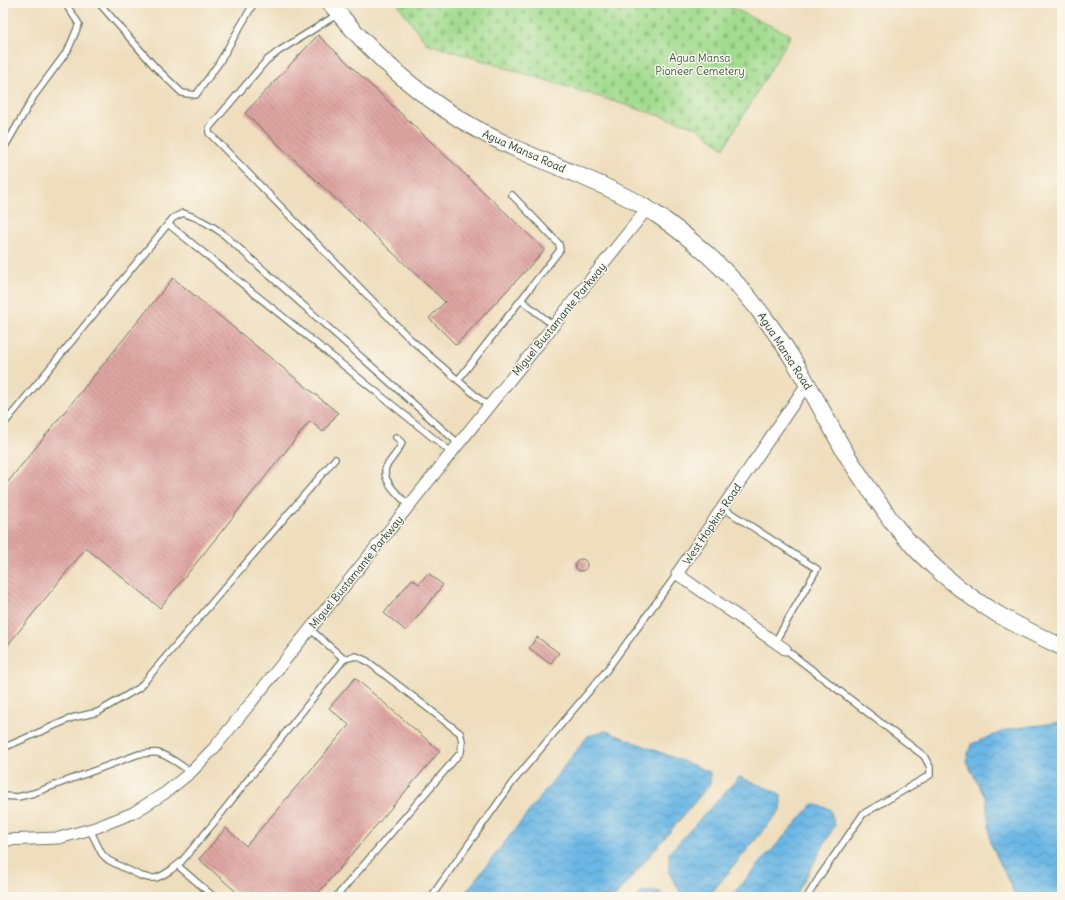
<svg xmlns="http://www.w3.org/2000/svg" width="1065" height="900" font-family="Delius,sans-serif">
<defs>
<pattern id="cemetery-stones" width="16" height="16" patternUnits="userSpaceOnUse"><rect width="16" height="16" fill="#a2dc8f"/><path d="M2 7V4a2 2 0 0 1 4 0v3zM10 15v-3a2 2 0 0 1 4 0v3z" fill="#8bbe7c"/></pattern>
<pattern id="water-waves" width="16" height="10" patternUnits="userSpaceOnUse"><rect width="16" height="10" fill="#6bb7e5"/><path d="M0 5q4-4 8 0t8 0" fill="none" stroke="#5796ba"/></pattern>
<pattern id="building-back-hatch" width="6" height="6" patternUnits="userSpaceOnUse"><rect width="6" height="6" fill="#dfa5a3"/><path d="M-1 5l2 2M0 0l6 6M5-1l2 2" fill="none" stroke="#b48886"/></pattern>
</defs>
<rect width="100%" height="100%" fill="#fbf7ec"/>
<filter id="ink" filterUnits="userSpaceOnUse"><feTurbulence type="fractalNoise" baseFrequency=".025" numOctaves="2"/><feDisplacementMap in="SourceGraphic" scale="8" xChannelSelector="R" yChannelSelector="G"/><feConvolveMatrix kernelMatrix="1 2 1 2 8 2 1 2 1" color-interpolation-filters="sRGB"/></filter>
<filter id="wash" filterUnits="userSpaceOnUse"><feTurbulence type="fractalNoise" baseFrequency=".012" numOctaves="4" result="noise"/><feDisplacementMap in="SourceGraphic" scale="16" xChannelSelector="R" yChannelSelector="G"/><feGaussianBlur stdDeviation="0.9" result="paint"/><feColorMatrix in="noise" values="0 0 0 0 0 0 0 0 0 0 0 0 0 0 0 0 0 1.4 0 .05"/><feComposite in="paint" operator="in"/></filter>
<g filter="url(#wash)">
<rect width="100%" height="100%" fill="#efdebd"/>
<!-- cemetery -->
<polygon fill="url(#cemetery-stones)" stroke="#608c62" points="397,3 721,3 791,35 724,148 696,127 426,43"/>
<!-- water -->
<g fill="url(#water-waves)" stroke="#457a8c">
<polygon points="1062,722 1062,897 1016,897 991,844 986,799 966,761 971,744 1010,729"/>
<polygon points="606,731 710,772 710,784 615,897 462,897 588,736"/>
<polygon points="739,777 781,794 781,809 708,897 683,897 669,873 669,853"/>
<polygon points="813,804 830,809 835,825 795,897 730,897"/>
<polygon points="659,891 663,897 637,897 641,892"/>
</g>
<g id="blocks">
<!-- building -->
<g fill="url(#building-back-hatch)">
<polygon points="318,35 545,250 456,345 429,318 445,302 245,113"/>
<polygon points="173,278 338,413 323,432 310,421 160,608 86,548 3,651 3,488"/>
<circle cx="581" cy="565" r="6"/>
<polygon points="428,573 443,585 406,631 384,613 412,579 419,584"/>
<polygon points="537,637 559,653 550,664 529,648"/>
<polygon points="355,678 440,751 315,897 242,897 199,859 226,828 246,846 349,725 329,708"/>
</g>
</g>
</g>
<g filter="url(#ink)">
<use href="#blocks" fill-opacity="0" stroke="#687564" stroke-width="1"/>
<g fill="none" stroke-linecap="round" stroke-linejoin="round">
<!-- lane casing -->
<g stroke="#687564" stroke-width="8">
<g id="lane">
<polyline points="99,3 156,68 182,93 196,95 219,63 254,3"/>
<polyline points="338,14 279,51 266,61 209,128 209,133 408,337 489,407"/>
<polyline points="3,150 34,96 68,50 79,24 65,3"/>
<polyline points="168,224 452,453"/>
<polyline points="521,300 554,326"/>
<polyline points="458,380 560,250 559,244 512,195"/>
<path d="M3,425L173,218L183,213C198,218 210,224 222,233L459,444"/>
<path d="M396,437L402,443C398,452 391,459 386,467C380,480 401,497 409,506"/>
<polyline points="723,508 817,569 775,642"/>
<polyline points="785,649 924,756 930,767 930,775 863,814 820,876 807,897"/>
<polyline points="3,748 72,718 98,712 139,688 335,459"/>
<path d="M3,796L18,797L34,793L139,754C145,754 152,752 158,753C170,756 181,766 191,772"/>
<polyline points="90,830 102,854 108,860 122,867 141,876 149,878 156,878 163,875 171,870 181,862 212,825 344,659 310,629"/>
<polyline points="177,865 214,897"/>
<polyline points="336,897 461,752 462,741 460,733 367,661 356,656 344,659"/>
<polyline points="431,897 512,783 606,671 677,574"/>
</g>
</g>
<!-- street casing -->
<g stroke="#687564" stroke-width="13">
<g id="street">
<polyline points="785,649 677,574 807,384"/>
<polyline points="3,840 59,838 95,828 133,813 165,793 191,772 214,748 241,715 562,315 647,209"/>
</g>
</g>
<!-- secondary casing -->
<g stroke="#687564" stroke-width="18">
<path id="secondary" d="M330,3C372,55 423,100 482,132C511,148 543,160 573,173C598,183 623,194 646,208C668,221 690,239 709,256C731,276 752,300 769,324C797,361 818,404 841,445C852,465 866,484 879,503C885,511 890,520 897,528C924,561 963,594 999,615C1020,627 1041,637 1062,647"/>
</g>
<!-- lane -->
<use href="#lane" stroke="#fff" stroke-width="5.5"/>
<!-- street -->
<use href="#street" stroke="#fff" stroke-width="11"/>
<!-- secondary -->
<use href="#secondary" stroke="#fff" stroke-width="16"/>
</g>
</g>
<g text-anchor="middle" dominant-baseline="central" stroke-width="3" stroke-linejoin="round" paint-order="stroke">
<!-- park labels -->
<g font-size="11" fill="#395d46" stroke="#fbf7ec">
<text x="700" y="58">Agua Mansa<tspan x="700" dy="13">Pioneer Cemetery</tspan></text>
</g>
<!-- street labels -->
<g font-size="11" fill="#1f3d34" stroke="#fbf7ec">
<text transform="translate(524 151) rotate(24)">Agua Mansa Road</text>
<text transform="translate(559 319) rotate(-51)">Miguel Bustamante Parkway</text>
<text transform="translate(785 351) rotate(57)">Agua Mansa Road</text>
<text transform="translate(712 524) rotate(-56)">West Hopkins Road</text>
<text transform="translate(356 572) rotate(-51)">Miguel Bustamante Parkway</text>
</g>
</g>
<!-- margin -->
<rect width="1065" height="900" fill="none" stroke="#fbf7ec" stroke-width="16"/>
</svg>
